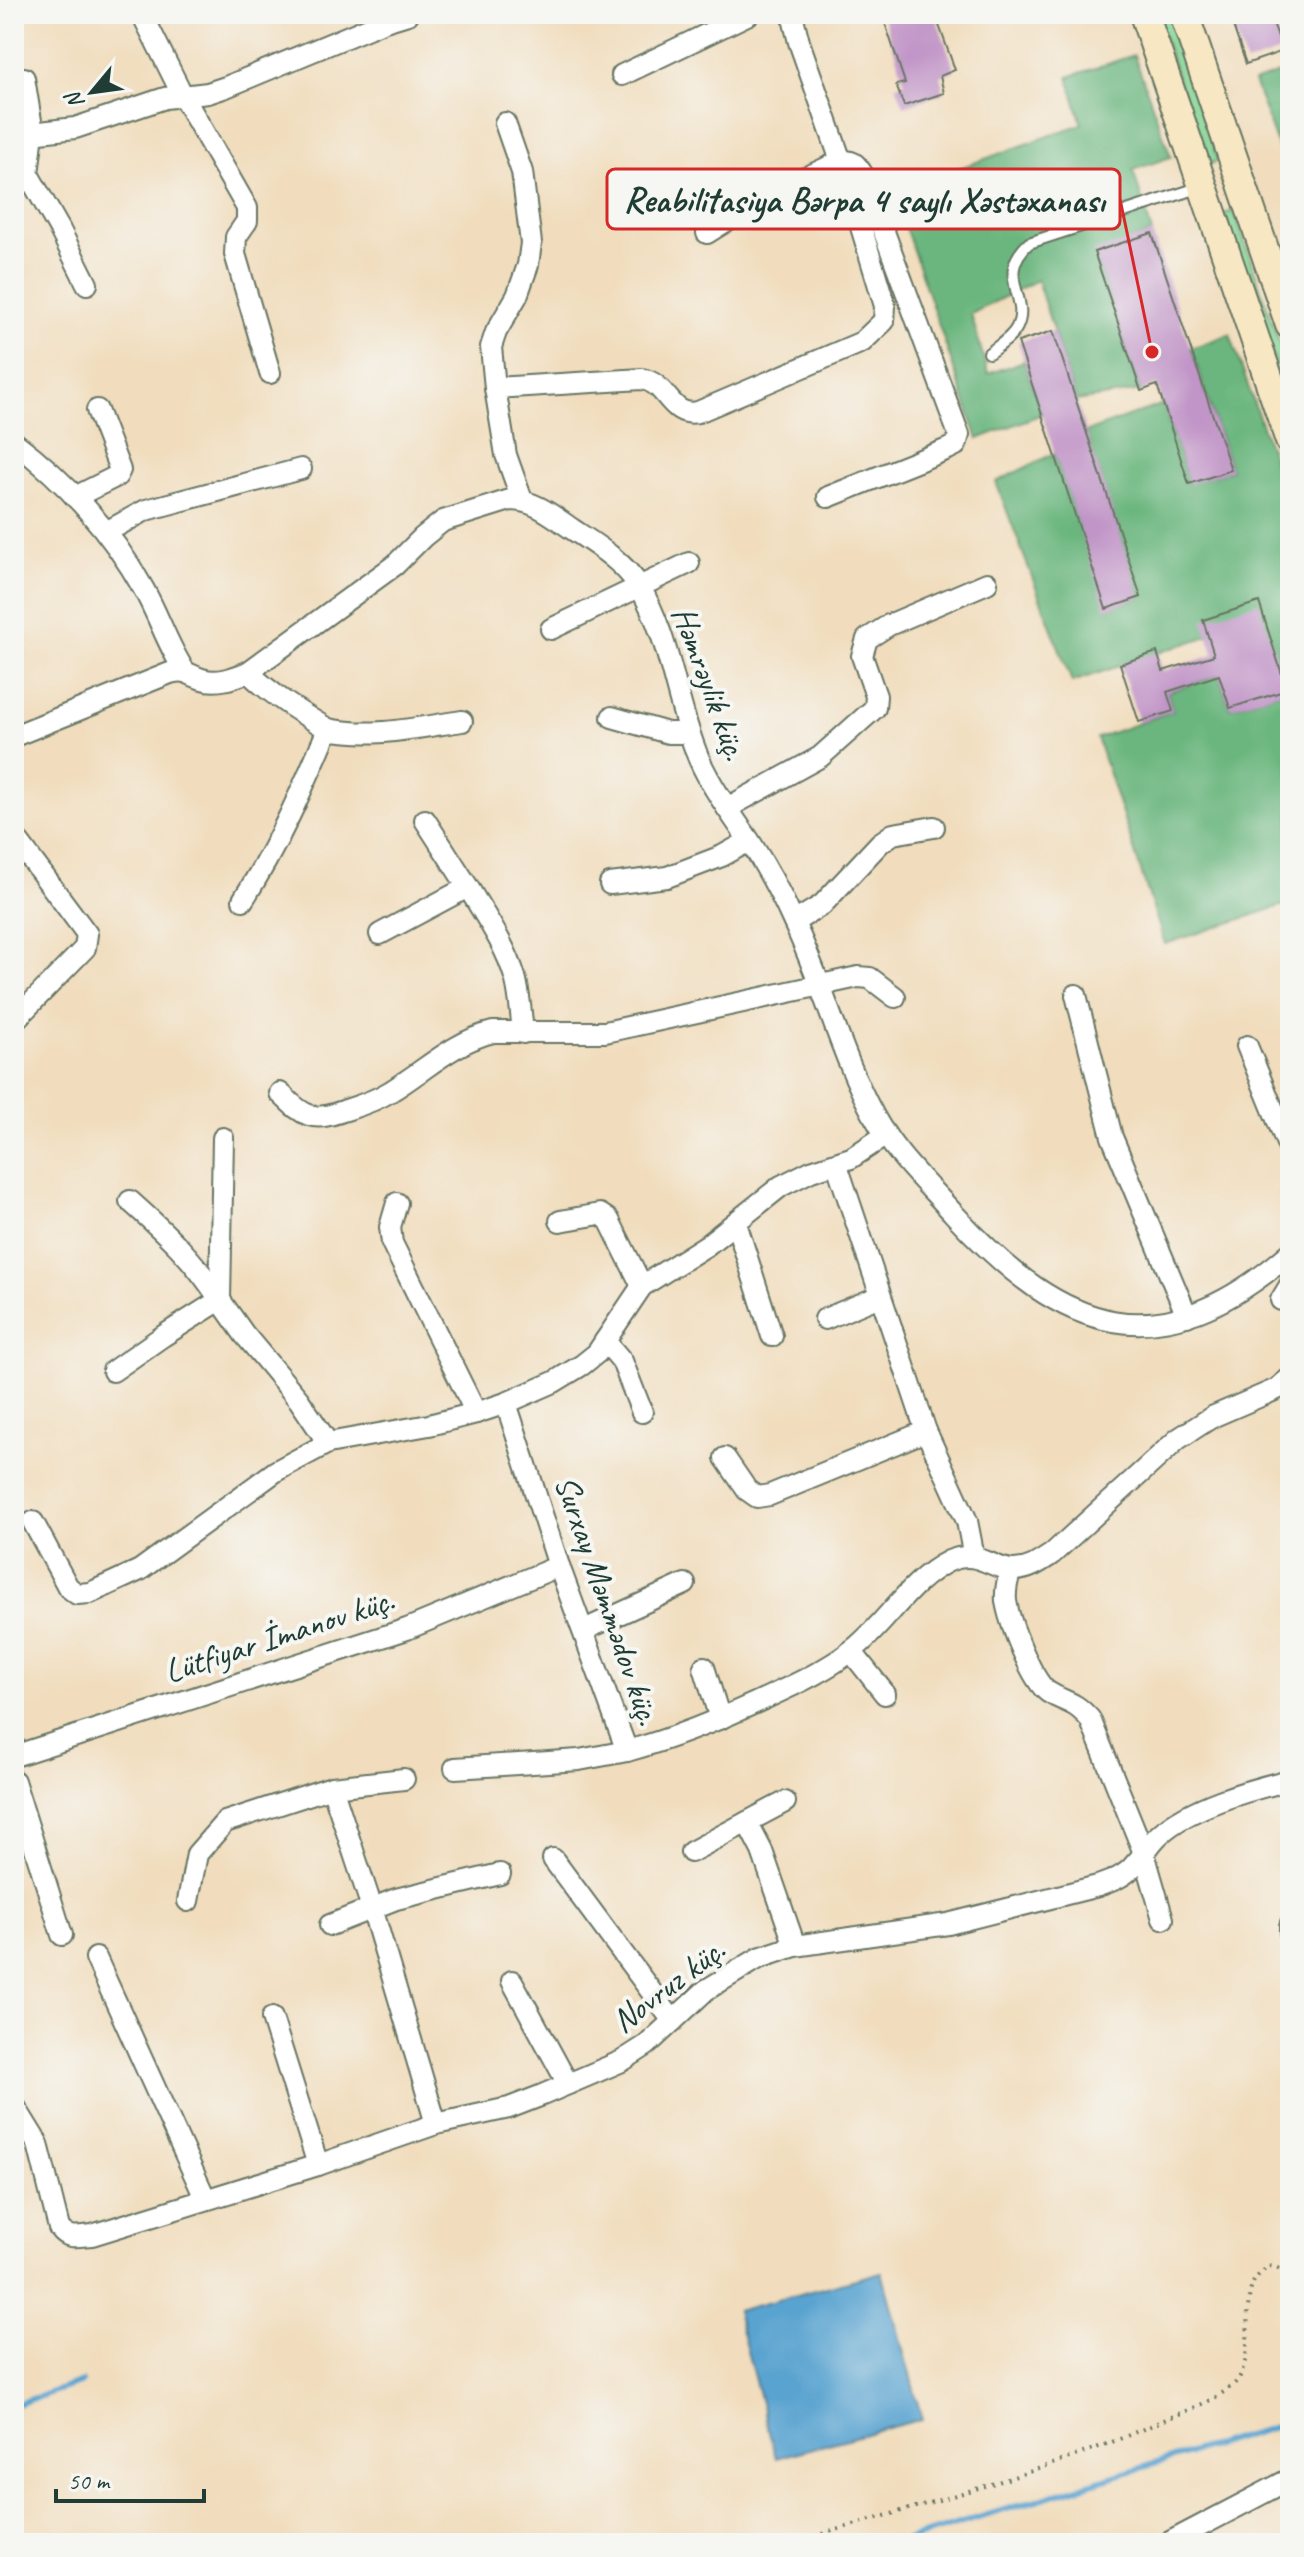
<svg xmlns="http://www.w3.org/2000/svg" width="1304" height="2557" font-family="Caveat,sans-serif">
<rect width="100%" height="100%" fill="#f6f6f2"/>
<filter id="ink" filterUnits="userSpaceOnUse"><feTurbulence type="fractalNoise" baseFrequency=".0125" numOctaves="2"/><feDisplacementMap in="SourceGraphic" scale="16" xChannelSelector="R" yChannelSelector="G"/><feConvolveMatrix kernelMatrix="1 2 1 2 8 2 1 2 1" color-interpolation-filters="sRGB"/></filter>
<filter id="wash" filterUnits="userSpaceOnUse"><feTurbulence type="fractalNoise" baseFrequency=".006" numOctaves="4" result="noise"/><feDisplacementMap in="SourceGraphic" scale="32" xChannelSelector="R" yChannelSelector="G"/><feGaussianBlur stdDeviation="1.8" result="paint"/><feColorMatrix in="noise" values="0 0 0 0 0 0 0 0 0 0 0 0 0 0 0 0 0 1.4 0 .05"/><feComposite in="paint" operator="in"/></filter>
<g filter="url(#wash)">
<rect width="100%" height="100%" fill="#f1ddbd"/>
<!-- green -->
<g fill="#84d494" stroke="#528864" stroke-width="2">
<polygon points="1156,14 1168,14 1218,161 1207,165"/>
<polygon points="1234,211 1290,375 1290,406 1224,214"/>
</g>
<!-- forest -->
<g fill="#6bb67e" stroke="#457a59" stroke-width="2">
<polygon points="1134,55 1171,157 1133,170 1152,233 1095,253 1141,391 1076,401 1037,280 971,314 988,374 1024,361 1042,414 978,439 893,192 1082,124 1068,77"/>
<polygon points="1290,69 1290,179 1254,82"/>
<polygon points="1230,334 1290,507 1290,903 1165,944 1097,738 1173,711 1167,692 1219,675 1230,708 1286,690 1208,636 1072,682 996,482 1055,453 1107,608 1140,597 1086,432 1163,404 1189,483 1231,470 1191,348"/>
</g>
<!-- water -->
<polygon fill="#58a3d0" stroke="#3c7082" stroke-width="2" points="882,2272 922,2419 776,2458 736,2311"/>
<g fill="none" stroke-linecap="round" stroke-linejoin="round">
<!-- stream -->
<g stroke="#58a3d0" stroke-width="6">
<polyline points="14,2405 82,2382"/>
<polyline points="897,2543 1290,2422"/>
</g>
</g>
<g id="blocks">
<!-- building -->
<g fill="#c195c7">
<polygon points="882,14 935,14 955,70 940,76 944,93 904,106 896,85 905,83"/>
<polygon points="1229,14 1270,14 1283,51 1246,64"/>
<polygon points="1152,233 1231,470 1189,484 1157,385 1141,391 1094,252"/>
<polygon points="1053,331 1141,597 1106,609 1018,342"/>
<polygon points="1259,602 1287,690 1230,708 1219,675 1167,692 1173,711 1139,722 1120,664 1157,652 1163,671 1214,655 1203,620"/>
</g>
</g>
</g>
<g filter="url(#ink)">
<use href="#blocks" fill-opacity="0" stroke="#687564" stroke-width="2"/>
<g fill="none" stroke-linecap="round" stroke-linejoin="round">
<!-- service casing -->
<g stroke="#687564" stroke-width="14">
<g id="service">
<path d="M989,353C998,346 1012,338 1017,327C1031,298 994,275 1029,243L1201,187"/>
<path d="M1290,1915C1281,1926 1286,1938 1290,1950"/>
</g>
</g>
<!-- minor casing -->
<g stroke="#687564" stroke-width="24">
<g id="minor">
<polyline points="142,14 183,96 247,208 247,221 236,237 235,254 270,373"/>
<polyline points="622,75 749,14"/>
<polyline points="24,78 33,133 28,174 60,230 87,284"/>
<polyline points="14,103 21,134"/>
<polyline points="14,135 75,128 165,98 208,93 226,87 385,21 408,14"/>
<path d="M707,233L766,196L841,161C854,160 857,165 863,175L959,435L956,445L948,449L828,497"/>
<polyline points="495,388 491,347 496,332 517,296 528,265 531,243 522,172 505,123"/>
<path d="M14,442C65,480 112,532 143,588C158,614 168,646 184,670"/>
<polyline points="75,497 117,476 120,470 97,410"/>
<path d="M522,500L506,455L495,388L642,379C668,383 669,418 698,412L862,342L884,321L885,306L841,161L799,42L792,14"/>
<polyline points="106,532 146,510 301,469"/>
<polyline points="551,629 689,563"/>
<polyline points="612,717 668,733 689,733"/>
<path d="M328,729C375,738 415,728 462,721"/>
<path d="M14,736L170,673C188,669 186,674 202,679C217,684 233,678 248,672L395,565L423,537L443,521L510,500C535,500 553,516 572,529C596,545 623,561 639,586C671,638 675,703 699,759C712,788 731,814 749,840C766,866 781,894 794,923C824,986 841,1056 874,1116C894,1153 926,1183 954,1214C1064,1334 1159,1367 1290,1253"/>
<polyline points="727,808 820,757 875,708 876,696 862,656 867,639 889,625 987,583"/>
<polyline points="425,820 468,887"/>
<polyline points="14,836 87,934 85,948 14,1021"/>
<polyline points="610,884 667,877 722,856 749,841"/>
<path d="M243,900C278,845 303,788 328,729C299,712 272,695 248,672"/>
<polyline points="794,922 822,905 880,843 893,834 934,827"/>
<path d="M380,934L468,887C485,916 505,944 515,977C520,994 521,1015 523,1033"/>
<polyline points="1076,995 1112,1137 1187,1316"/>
<polyline points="1247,1046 1290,1151"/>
<path d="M280,1093C289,1101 297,1111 309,1115C321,1119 334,1114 346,1110C362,1105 377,1100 391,1091C424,1071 455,1041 493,1032H605L858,977L870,978L895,997"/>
<polyline points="223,1138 220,1300 244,1334 299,1400 328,1443"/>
<polyline points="837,1165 926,1431 967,1521 974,1557"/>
<polyline points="397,1203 390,1227 392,1243 476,1413"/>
<polyline points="560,1221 600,1214 609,1220 642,1286"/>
<polyline points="736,1223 772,1336"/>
<polyline points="1281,1300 1290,1285"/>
<polyline points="825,1319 880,1296"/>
<polyline points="605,1341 622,1361 642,1412"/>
<path d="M113,1371L163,1336L220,1300C193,1258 167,1234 130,1201"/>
<path d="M506,1403L559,1566L627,1751C680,1737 731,1715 781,1691C807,1679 833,1666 855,1648C888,1621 910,1580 949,1561C978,1548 992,1570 1014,1570C1029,1570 1040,1562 1052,1554L1178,1439L1212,1417L1277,1389L1290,1378"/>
<polyline points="725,1458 747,1490 757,1497 770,1495 926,1431"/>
<polyline points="33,1522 68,1587 77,1594 90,1593 140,1570 276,1471 328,1443 429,1425 476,1413 506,1403 554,1382 582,1365 597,1353 642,1286 707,1245 781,1186 811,1171 851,1158 886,1135"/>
<path d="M1011,1570C1007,1581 1005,1590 1006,1601C1009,1621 1032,1681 1048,1692C1067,1704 1072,1699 1090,1719L1144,1853L1163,1919"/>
<polyline points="584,1630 685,1584"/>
<polyline points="851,1651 885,1694"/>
<polyline points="704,1667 720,1719"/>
<polyline points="14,1756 407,1629 559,1566"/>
<polyline points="455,1768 579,1760 627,1751"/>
<polyline points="14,1781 62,1935"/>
<polyline points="332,1787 372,1908 436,2124"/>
<polyline points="747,1822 785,1802"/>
<polyline points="691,1852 747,1822 762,1851 795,1946"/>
<polyline points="553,1859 673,2021"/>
<polyline points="188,1901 197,1854 225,1822 332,1787 404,1779"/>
<polyline points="330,1925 396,1899 500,1874"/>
<polyline points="96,1958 205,2198"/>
<polyline points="512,1981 568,2084"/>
<polyline points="272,2018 318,2165"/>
<path d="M14,2105L38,2144L59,2228C67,2240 79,2236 92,2235L318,2165L436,2124L509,2108L540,2096L622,2061L647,2045L706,1990L759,1958L795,1946L948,1924L1098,1886C1112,1881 1126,1876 1135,1864C1144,1855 1150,1843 1159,1835C1190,1806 1249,1790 1290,1780"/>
<polyline points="1168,2543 1290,2479"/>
</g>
</g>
<!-- secondary casing -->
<g stroke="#687564" stroke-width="32">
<g id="secondary">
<polyline points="1144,14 1290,441"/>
<polyline points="1184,14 1290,325"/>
</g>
</g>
<!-- path -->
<path stroke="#687564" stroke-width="4" stroke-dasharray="2 6" stroke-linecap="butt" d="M792,2543C915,2506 1040,2475 1157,2423C1182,2412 1212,2403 1233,2385C1258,2363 1239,2307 1255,2279C1258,2275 1265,2270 1268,2266C1280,2267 1286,2272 1290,2283"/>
<!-- service -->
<use href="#service" stroke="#fff" stroke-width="10"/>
<!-- minor -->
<use href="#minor" stroke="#fff" stroke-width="20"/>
<!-- secondary -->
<use href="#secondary" stroke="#f7e8c3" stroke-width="28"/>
</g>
</g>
<g text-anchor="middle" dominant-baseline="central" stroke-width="8" stroke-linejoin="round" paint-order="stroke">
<!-- street labels -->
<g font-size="34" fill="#1f3d34" stroke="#f6f6f2">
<text transform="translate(710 683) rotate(70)">Həmrəylik küç.</text>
<text transform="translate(608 1600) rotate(71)">Surxay Məmmədov küç.</text>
<text transform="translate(279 1635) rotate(-18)">Lütfiyar İmanov küç.</text>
<text transform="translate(668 1985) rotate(-37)">Novruz küç.</text>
</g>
</g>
<!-- callouts -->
<path fill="none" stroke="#d62828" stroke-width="3" d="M1152 352L1120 199"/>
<circle fill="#d62828" stroke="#f6f6f2" stroke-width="3" cx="1152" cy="352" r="8"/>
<rect fill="#f6f6f2" stroke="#d62828" stroke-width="3" x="607" y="169" width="513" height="60" rx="8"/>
<g font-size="36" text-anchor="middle" font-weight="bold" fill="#1f3d34">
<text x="864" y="212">Reabilitasiya Bәrpa 4 saylı Xəstəxanası</text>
</g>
<!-- margin -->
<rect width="1304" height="2557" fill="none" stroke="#f6f6f2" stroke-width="48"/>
<!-- north arrow -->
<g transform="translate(92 92) rotate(241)" stroke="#f6f6f2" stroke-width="6" paint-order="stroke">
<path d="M0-6L14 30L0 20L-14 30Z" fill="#1f3d34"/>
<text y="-12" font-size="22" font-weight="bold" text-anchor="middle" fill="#1f3d34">N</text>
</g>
<!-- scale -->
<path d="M56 2489v12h148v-12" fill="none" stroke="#1f3d34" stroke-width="4"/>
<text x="68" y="2489" font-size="24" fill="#1f3d34" stroke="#f6f6f2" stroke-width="6" paint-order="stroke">50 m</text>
</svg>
